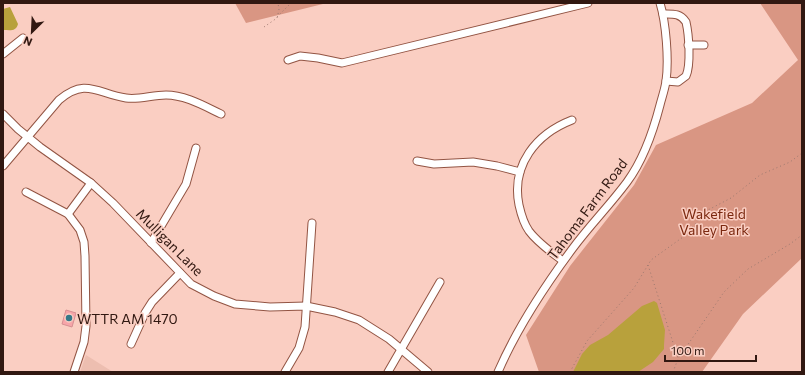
<svg xmlns="http://www.w3.org/2000/svg" width="805" height="375" font-family="Commissioner,sans-serif">
<rect width="100%" height="100%" fill="#facec2"/>
<!-- built -->
<polygon fill="#edbeb0" points="86,355 113,372 80,372"/>
<!-- green -->
<g fill="#d99683">
<polygon points="235,3 327,3 246,23"/>
<polygon points="760,3 802,3 802,258 743,314 702,372 539,372 526,335 570,266 634,185 656,145 752,103 798,60"/>
</g>
<!-- water -->
<g fill="#b8a13c">
<path d="M10,7L18,24C16,32 10,30 3,30V9Z"/>
<polygon points="654,301 657,303 665,330 664,345 664,349 653,362 638,372 573,372 582,354 590,345 608,335 642,306"/>
</g>
<!-- building -->
<polygon fill="#f7a5a9" stroke="#d68f92" points="66,310 76,313 72,327 62,324"/>
<g fill="none" stroke-linecap="round" stroke-linejoin="round">
<!-- minor casing -->
<g stroke="#925443" stroke-width="9">
<g id="minor">
<path d="M663,14C673,14 680,13 686,22C689,35 691,65 686,76L678,82L666,81"/>
<polyline points="688,45 704,45"/>
<polyline points="3,54 23,38"/>
<polyline points="288,60 300,56 318,58 342,63 588,3"/>
<polyline points="3,114 18,129 40,147 91,183 113,203 191,284 214,296 235,304 270,307 306,306 335,312 359,320 389,339 428,372"/>
<polyline points="417,161 434,164 473,162 497,166 520,172"/>
<path d="M3,166L59,100C86,77 98,94 126,98C139,100 152,95 166,95C185,95 204,106 221,114"/>
<polyline points="26,192 68,214 80,230 84,242 85,256 86,326 84,342 74,372"/>
<polyline points="68,214 91,183"/>
<polyline points="151,243 186,184 196,148"/>
<path d="M563,261C551,252 538,243 529,231C524,224 521,214 519,205C511,165 536,134 572,120"/>
<polyline points="131,344 145,313 152,302 180,273"/>
<polyline points="285,372 299,348 305,327 312,223"/>
<polyline points="388,372 440,282"/>
<path d="M498,372C517,328 544,287 573,248C590,225 610,205 627,182C644,159 653,132 660,105C662,97 665,89 666,81C669,60 666,23 660,3"/>
</g>
</g>
<!-- path -->
<g stroke="#9c796f" stroke-width="1" stroke-dasharray="1 3" stroke-linecap="butt">
<polyline points="277,17 291,3"/>
<polyline points="264,27 277,18 279,10 278,3"/>
<polyline points="648,265 678,358"/>
<polyline points="570,372 587,341 634,288 651,260 683,237 708,210 731,198 760,175 790,162 802,153"/>
<polyline points="673,372 678,359 724,292 748,269 790,244 802,235"/>
</g>
<!-- minor -->
<use href="#minor" stroke="#fff" stroke-width="7"/>
</g>
<!-- markers -->
<circle fill="#347888" stroke="#facec2" stroke-width="1.5" cx="69" cy="318" r="4"/>
<g text-anchor="middle" dominant-baseline="central" stroke-width="3" stroke-linejoin="round" paint-order="stroke">
<!-- street labels -->
<g font-size="14" fill="#311811" stroke="#facec2">
<text transform="translate(587 209) rotate(-53)">Tahoma Farm Road</text>
<text transform="translate(170 242) rotate(45)">Mulligan Lane</text>
</g>
<!-- park labels -->
<g font-size="14" fill="#7b280f" stroke="#facec2">
<text x="714" y="213">Wakefield<tspan x="714" dy="16">Valley Park</tspan></text>
</g>
<!-- poi labels -->
<g font-size="14" fill="#311811" stroke="#facec2" text-anchor="start">
<text x="77" y="318">WTTR AM 1470</text>
</g>
</g>
<!-- border -->
<rect width="805" height="375" fill="none" stroke="#311811" stroke-width="8"/>
<!-- north arrow -->
<g transform="translate(32 32) rotate(204)" stroke="#facec2" stroke-width="3" paint-order="stroke">
<path d="M0-3L7 15L0 10L-7 15Z" fill="#311811"/>
<text y="-6" font-size="11" font-weight="bold" text-anchor="middle" fill="#311811">N</text>
</g>
<!-- scale -->
<path d="M665 355v6h91v-6" fill="none" stroke="#311811" stroke-width="2"/>
<text x="671" y="355" font-size="12" fill="#311811" stroke="#facec2" stroke-width="3" paint-order="stroke">100 m</text>
</svg>
